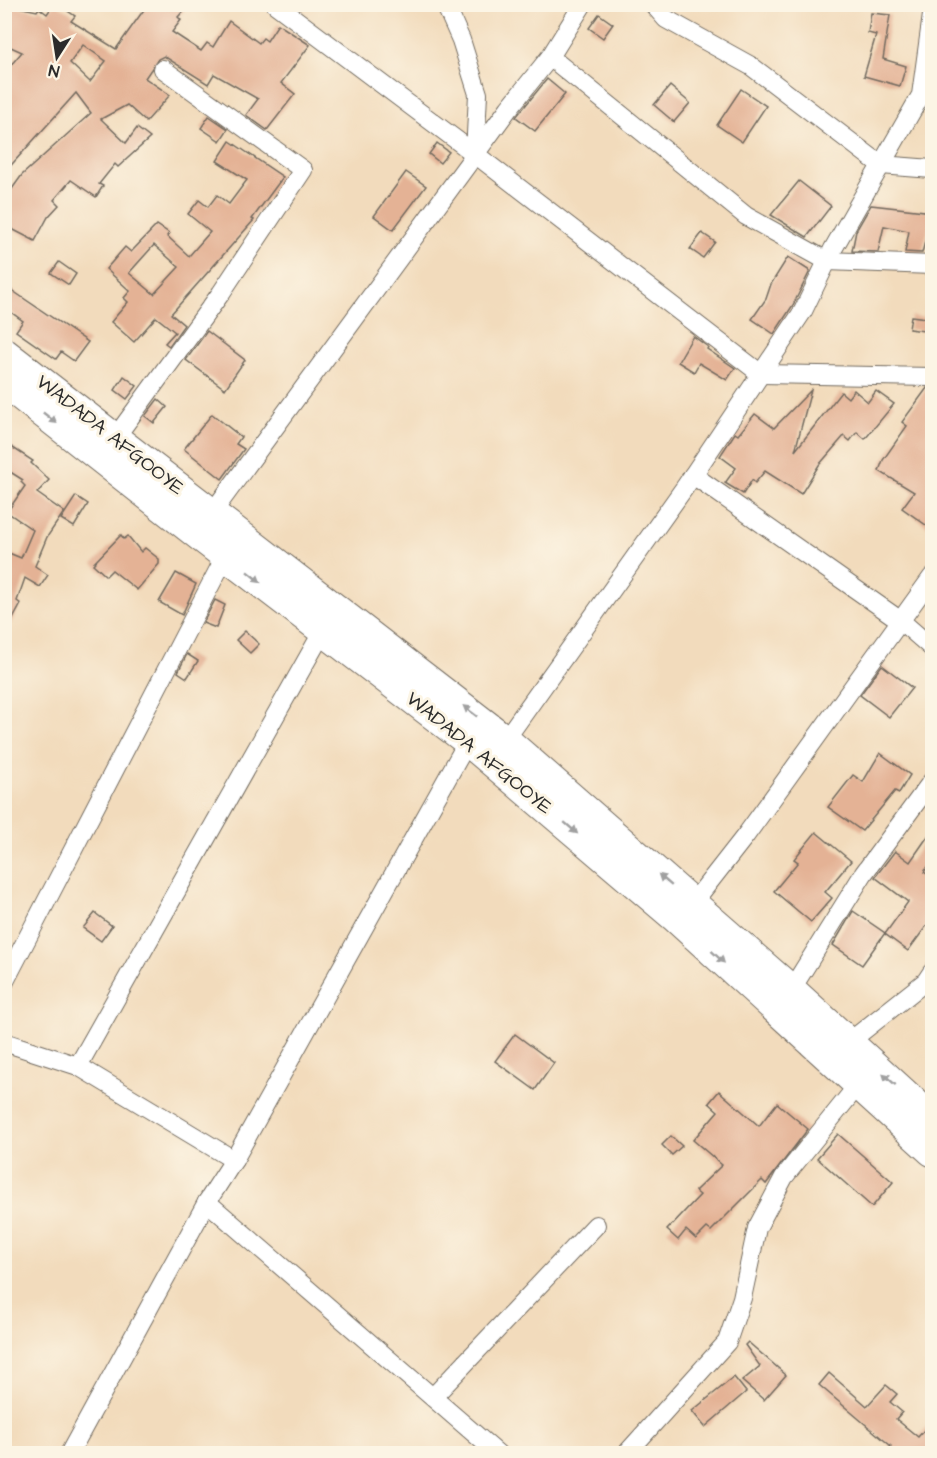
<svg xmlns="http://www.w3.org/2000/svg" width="937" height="1458" font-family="'Architects Daughter',sans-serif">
<rect width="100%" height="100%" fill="#fcf5e5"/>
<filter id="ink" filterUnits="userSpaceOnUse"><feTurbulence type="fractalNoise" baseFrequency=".0167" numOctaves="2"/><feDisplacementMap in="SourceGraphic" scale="12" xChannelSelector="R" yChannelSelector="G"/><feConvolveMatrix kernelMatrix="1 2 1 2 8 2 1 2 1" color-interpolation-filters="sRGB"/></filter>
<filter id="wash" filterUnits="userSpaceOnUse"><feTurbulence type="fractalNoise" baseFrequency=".008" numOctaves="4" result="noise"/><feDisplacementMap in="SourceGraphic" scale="24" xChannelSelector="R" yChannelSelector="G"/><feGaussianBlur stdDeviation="1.35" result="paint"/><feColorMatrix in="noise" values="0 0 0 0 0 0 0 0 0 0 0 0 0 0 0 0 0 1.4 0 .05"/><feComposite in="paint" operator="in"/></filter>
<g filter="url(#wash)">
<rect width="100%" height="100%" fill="#f2dbbc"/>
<g id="blocks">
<!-- building -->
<g fill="#e4b295" fill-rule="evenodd">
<path d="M4,4L37,11L39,8L47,14L54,4H57L75,16L71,21L116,49L148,4H190L178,17L181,20L172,32L201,51L207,43L213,47L229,21L259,43L263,38L267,41L278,24L310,45L281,83L295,94L267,130L246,115L258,99L214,74L208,84L164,56L158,59L145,78L170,95L146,122L127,105L101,119L126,143L137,128L150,138L118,167L115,164L99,184L103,186L96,197L71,180L54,200L59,205L48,217L35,241L4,225V200L22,175L91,113L76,93L4,173V73L22,52L4,44ZM83,45L106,61L90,82L70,63Z"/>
<polygon points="871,13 890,15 883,59 906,66 900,86 864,76 876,35 868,33"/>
<polygon points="599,14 613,24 603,38 589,28"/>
<polygon points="547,79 565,94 535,131 516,117"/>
<polygon points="670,86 690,103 674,122 654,105"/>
<polygon points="741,89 766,106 742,142 717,125"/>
<polygon points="209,116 228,129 220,141 201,128"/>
<path d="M230,141L283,177L252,219L254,220L171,314L184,325L169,346L165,343L175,332L156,317L134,342L111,322L128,302L124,298L130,291L106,269L125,247L131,252L157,225L169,233L167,236L189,256L210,232L188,214L199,200L208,207L217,195L229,204L247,180L217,161ZM154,245L179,267L154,294L129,273Z"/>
<polygon points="437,143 449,152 440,163 429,154"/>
<polygon points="406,172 426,186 393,230 374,216"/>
<polygon points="799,181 831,206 807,237 771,215"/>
<polygon points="871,205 933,212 922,253 905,252 909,231 884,226 878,252 852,251 856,231"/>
<polygon points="702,233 715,242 703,258 690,249"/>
<polygon points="788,257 810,271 793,305 774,334 752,319 766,299 771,284"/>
<polygon points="59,262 76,274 69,285 51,273"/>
<polygon points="4,285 88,342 74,361 61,352 56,359 16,331 23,321 4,307"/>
<polygon points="911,316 926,318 924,331 909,329"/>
<polygon points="207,331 245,360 225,389 186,360"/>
<polygon points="693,336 708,347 707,349 735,368 727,380 699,363 694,372 678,362"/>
<polygon points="124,376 137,386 127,399 115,390"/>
<polygon points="927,388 933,388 933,530 902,508 914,492 879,471 883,460 907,426 902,422"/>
<polygon points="811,390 795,451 841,392 848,398 854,390 868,402 876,391 894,404 865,439 857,432 850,441 844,436 819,465 801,494 765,471 755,483 752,480 743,494 725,483 736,468 720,456 735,433 738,435 755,414 774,428"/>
<polygon points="158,399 167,407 154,423 145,416"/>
<polygon points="212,414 241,437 236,444 244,449 222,479 184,449"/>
<polygon points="4,442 33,461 31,463 49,480 37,493 64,512 47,537 35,566 48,575 40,587 25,578 17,601 21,604 6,632 4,551 21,558 33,530 7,512 25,486 21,482 23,480 4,468"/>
<polygon points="76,496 88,504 74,527 61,519"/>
<polygon points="121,535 124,539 128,536 141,552 145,548 159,559 159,564 137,590 112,570 106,576 93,564"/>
<polygon points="176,573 196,584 182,615 159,602"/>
<polygon points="215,600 225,605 216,628 203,623"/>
<polygon points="245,631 259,644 250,653 236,640"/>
<polygon points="187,654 198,661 187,678 178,672"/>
<polygon points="882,665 912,688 889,717 860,695"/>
<polygon points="880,753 910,775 899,793 895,791 862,831 828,807 853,775 863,782"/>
<polygon points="933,829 933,860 924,872 933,878 933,917 908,951 885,934 908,902 875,877 895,851 910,862"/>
<polygon points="816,832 851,861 825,892 832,898 811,922 774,891 798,862 794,859"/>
<polygon points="853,911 885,933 862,965 833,945"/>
<polygon points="95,913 112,926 101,941 83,928"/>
<polygon points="515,1034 554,1063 535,1090 495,1061"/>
<polygon points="719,1091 759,1126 777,1103 808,1129 766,1184 762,1180 711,1231 707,1228 696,1239 686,1230 678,1240 667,1230 700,1195 695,1191 722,1165 693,1140 718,1111 709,1103"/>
<polygon points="838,1134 893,1182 872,1207 817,1158"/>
<polygon points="671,1136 682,1146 672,1155 662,1145"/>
<polygon points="748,1342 786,1375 764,1400 742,1381 760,1366 745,1345"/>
<polygon points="829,1373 867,1406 886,1385 897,1394 890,1402 902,1412 896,1419 918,1437 933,1420 933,1454 884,1454 891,1446 819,1385"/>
<polygon points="734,1377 746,1392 705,1427 692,1411"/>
</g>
</g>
</g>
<g filter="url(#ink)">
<use href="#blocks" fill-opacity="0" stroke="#71695e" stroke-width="1.5"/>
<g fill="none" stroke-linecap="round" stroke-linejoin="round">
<!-- minor casing -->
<g stroke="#71695e" stroke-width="20">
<g id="minor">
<polyline points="275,4 475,154 761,374 932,377"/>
<polyline points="445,4 461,40 478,94 475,154"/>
<polyline points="653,4 666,19 751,66 881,165 932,169"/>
<polyline points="550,57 746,216 827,261 932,265"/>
<polyline points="115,438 221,293 303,170 163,69"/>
<polyline points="693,475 901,621 932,648"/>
<polyline points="212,513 509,108 550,57 583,4"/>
<polyline points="505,740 685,487 803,311 833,249 921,95 932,15"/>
<polyline points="692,904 746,835 932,577"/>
<polyline points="4,983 226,555"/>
<polyline points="791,990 864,873 932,781"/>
<polyline points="4,1042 78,1066 234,1160"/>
<polyline points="849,1042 926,981 932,972"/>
<polyline points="78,1066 323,631"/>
<polyline points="207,1202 498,1454"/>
<polyline points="434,1396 596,1225"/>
<polyline points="69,1454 207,1202 234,1160 468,741"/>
<polyline points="626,1454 727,1342 742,1298 757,1228 784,1177 858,1085"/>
</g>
</g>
<!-- trunk casing -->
<g stroke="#71695e" stroke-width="32">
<g id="trunk">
<polyline points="4,353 505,740 791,990 932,1119"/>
<polyline points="4,382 200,536 468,741 674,916 932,1151"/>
</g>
</g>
<!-- minor -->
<use href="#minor" stroke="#fff" stroke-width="18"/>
<!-- trunk -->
<use href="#trunk" stroke="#fff" stroke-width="30"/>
</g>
<!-- one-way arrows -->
<defs><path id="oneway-solid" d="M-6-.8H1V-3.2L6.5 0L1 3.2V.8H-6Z" transform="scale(1.5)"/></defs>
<g fill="#a0a0a0">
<use href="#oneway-solid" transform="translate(50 418) rotate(38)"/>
<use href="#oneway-solid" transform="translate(254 577) rotate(39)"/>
<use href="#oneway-solid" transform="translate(470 711) rotate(-142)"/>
<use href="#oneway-solid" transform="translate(571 828) rotate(41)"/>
<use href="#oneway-solid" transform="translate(665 880) rotate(-139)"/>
<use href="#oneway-solid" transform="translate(718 957) rotate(43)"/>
<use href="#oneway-solid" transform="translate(889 1079) rotate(-138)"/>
</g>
</g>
<g text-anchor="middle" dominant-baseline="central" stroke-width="6" stroke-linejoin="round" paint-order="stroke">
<!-- street labels -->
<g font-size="20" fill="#2b2b2b" stroke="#fcf5e5">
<text transform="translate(110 435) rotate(38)">WADADA AFGOOYE</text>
<text transform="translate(479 753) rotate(39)">WADADA AFGOOYE</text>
</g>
</g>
<!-- margin -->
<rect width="937" height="1458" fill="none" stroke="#fcf5e5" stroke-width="24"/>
<!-- north arrow -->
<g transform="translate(57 57) rotate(192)" stroke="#fcf5e5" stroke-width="4.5" paint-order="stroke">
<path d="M0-4.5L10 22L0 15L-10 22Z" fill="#2b2b2b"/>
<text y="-9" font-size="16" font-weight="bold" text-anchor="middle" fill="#2b2b2b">N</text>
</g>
</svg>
